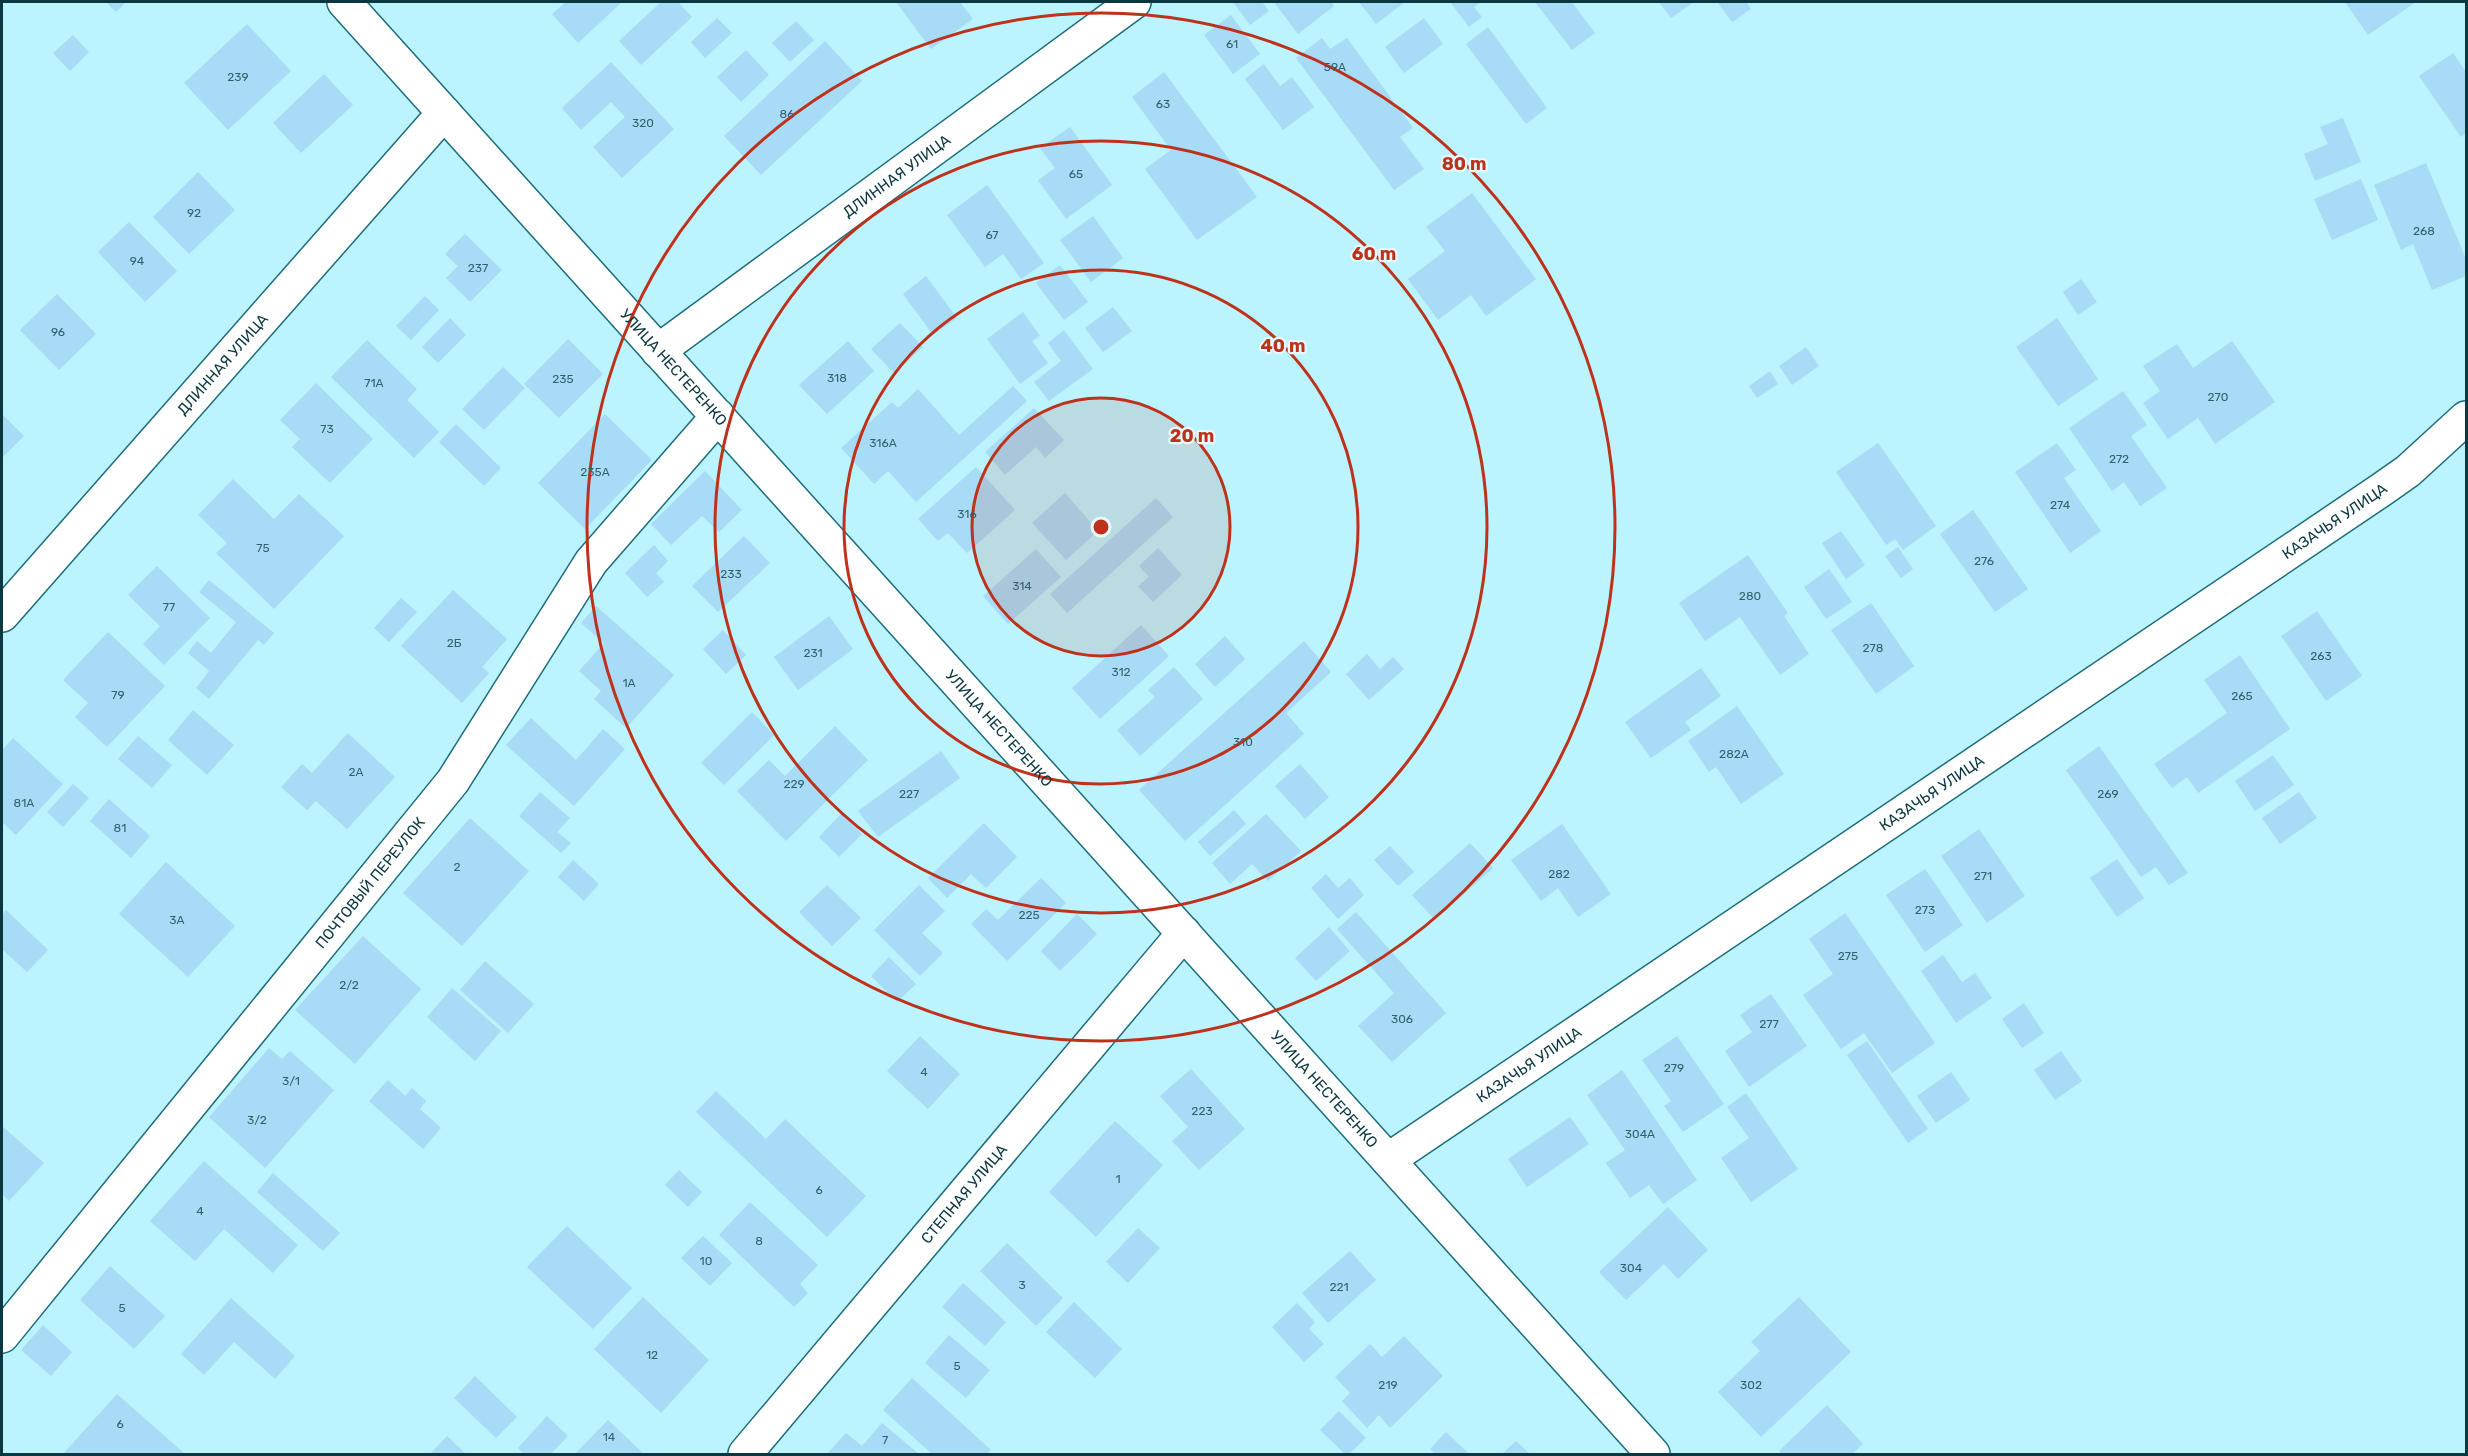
<svg xmlns="http://www.w3.org/2000/svg" width="2468" height="1456" font-family="Rubik,sans-serif">
<rect width="100%" height="100%" fill="#bbf3fe"/>
<!-- building -->
<g fill="#a7dbf6">
<polygon points="106,2 126,2 116,12"/>
<polygon points="566,2 622,2 578,43 552,14"/>
<polygon points="661,2 678,2 692,17 641,65 619,41"/>
<polygon points="896,2 960,2 973,19 931,49"/>
<polygon points="1233,2 1262,2 1269,11 1250,25"/>
<polygon points="1274,2 1331,2 1334,6 1298,34"/>
<polygon points="1359,2 1405,2 1376,24"/>
<polygon points="1450,2 1481,2 1474,7 1482,17 1469,27"/>
<polygon points="1535,2 1572,2 1595,33 1572,50"/>
<polygon points="1659,2 1694,2 1671,18"/>
<polygon points="1717,2 1746,2 1751,9 1732,22"/>
<polygon points="2345,2 2416,2 2368,35"/>
<polygon points="1231,15 1260,54 1233,74 1204,35"/>
<polygon points="717,18 732,33 705,58 691,42"/>
<polygon points="1424,18 1443,44 1404,73 1385,47"/>
<polygon points="796,21 814,40 790,62 772,43"/>
<polygon points="247,24 291,71 228,130 184,83"/>
<polygon points="1488,27 1547,108 1526,124 1466,44"/>
<polygon points="73,35 89,52 70,71 53,53"/>
<polygon points="1322,38 1330,49 1347,38 1413,128 1400,137 1424,169 1394,190 1296,58"/>
<polygon points="825,41 862,81 761,175 724,136"/>
<polygon points="746,50 769,75 741,102 717,77"/>
<polygon points="2453,53 2466,72 2466,133 2461,137 2419,76"/>
<polygon points="611,62 674,129 622,178 593,147 625,117 611,102 581,130 562,108"/>
<polygon points="1264,64 1280,86 1292,77 1314,107 1283,130 1245,79"/>
<polygon points="1164,72 1257,197 1197,240 1145,169 1171,150 1132,97"/>
<polygon points="324,74 353,105 301,153 273,123"/>
<polygon points="2343,118 2361,162 2315,181 2304,154 2328,144 2320,127"/>
<polygon points="1070,127 1112,185 1066,219 1038,180 1055,168 1040,148"/>
<polygon points="2426,163 2466,259 2466,276 2432,290 2413,244 2401,250 2374,185"/>
<polygon points="198,172 235,210 189,254 153,217"/>
<polygon points="2361,179 2378,220 2332,240 2314,199"/>
<polygon points="987,185 1044,263 1021,279 1003,254 985,267 947,215"/>
<polygon points="1472,193 1536,279 1486,316 1471,295 1438,320 1408,279 1445,251 1426,227"/>
<polygon points="1093,216 1123,258 1091,282 1060,240"/>
<polygon points="129,222 177,271 145,302 98,252"/>
<polygon points="465,234 502,270 470,302 446,278 458,266 445,254"/>
<polygon points="1060,265 1088,302 1064,320 1036,283"/>
<polygon points="926,276 957,318 933,335 903,294"/>
<polygon points="2081,279 2097,302 2078,315 2063,292"/>
<polygon points="57,294 96,334 59,370 20,330"/>
<polygon points="425,296 439,310 411,340 396,326"/>
<polygon points="1113,307 1132,331 1103,352 1085,328"/>
<polygon points="1023,312 1040,336 1032,341 1048,363 1020,384 987,339"/>
<polygon points="450,318 466,335 438,363 422,347"/>
<polygon points="2057,318 2098,379 2058,406 2016,347"/>
<polygon points="900,323 923,347 894,373 871,349"/>
<polygon points="1064,330 1093,369 1049,401 1034,382 1061,361 1048,343"/>
<polygon points="568,339 603,374 559,418 524,384"/>
<polygon points="367,340 417,389 407,400 439,432 414,458 331,377"/>
<polygon points="848,341 874,371 827,414 799,385"/>
<polygon points="2232,341 2275,402 2215,444 2198,418 2168,439 2143,403 2160,391 2143,366 2177,344 2193,368"/>
<polygon points="1806,347 1819,366 1792,385 1779,366"/>
<polygon points="503,367 525,388 484,430 462,409"/>
<polygon points="1770,371 1778,384 1757,398 1749,386"/>
<polygon points="316,383 373,439 330,483 292,447 300,439 280,420"/>
<polygon points="1013,386 1027,401 916,502 888,471 874,484 841,448 892,402 898,408 918,389 959,435"/>
<polygon points="2123,391 2147,425 2131,436 2167,488 2140,506 2124,482 2112,491 2069,428"/>
<polygon points="1034,408 1064,440 1045,458 1036,447 1005,475 985,452"/>
<polygon points="2,414 24,436 2,458"/>
<polygon points="605,414 652,460 585,529 538,483"/>
<polygon points="456,424 501,468 484,486 439,442"/>
<polygon points="1878,443 1936,526 1903,550 1895,539 1886,545 1836,472"/>
<polygon points="2057,443 2076,470 2064,478 2101,531 2070,553 2015,472"/>
<polygon points="976,467 1015,510 967,553 948,533 938,541 918,519"/>
<polygon points="705,471 742,510 719,532 702,516 671,545 651,524"/>
<polygon points="233,479 274,519 299,494 344,536 274,609 216,553 227,543 198,515"/>
<polygon points="1065,493 1098,531 1066,560 1032,523"/>
<polygon points="1156,498 1173,517 1067,613 1050,594"/>
<polygon points="1973,510 2028,589 1995,612 1940,534"/>
<polygon points="1841,531 1865,565 1846,579 1822,543"/>
<polygon points="744,536 770,563 718,612 692,586"/>
<polygon points="654,545 668,561 656,573 664,582 647,597 625,573"/>
<polygon points="1898,547 1913,569 1901,578 1885,556"/>
<polygon points="1158,548 1182,575 1153,602 1138,586 1149,577 1139,566"/>
<polygon points="1036,549 1061,577 1008,624 983,596"/>
<polygon points="1748,555 1788,613 1784,616 1809,654 1780,675 1740,617 1705,641 1679,603"/>
<polygon points="157,566 210,618 164,665 143,644 160,626 128,595"/>
<polygon points="1829,569 1852,602 1826,619 1804,587"/>
<polygon points="209,580 274,633 264,645 258,640 209,699 196,688 209,671 188,653 197,641 211,653 236,622 199,592"/>
<polygon points="453,590 507,639 482,667 489,673 462,703 401,646"/>
<polygon points="401,598 417,612 389,642 374,628"/>
<polygon points="1871,603 1914,666 1876,694 1831,630"/>
<polygon points="596,606 674,675 626,728 594,699 601,691 579,671 604,643 581,623"/>
<polygon points="2317,611 2362,676 2326,701 2281,636"/>
<polygon points="829,616 853,649 798,690 774,657"/>
<polygon points="1141,625 1169,656 1100,719 1072,688"/>
<polygon points="723,630 746,655 726,674 703,649"/>
<polygon points="108,632 165,686 107,747 75,717 88,703 63,680"/>
<polygon points="1225,636 1245,659 1215,687 1195,664"/>
<polygon points="1304,641 1331,672 1286,713 1304,734 1185,841 1139,790"/>
<polygon points="1367,654 1380,669 1393,657 1404,669 1369,700 1346,674"/>
<polygon points="2240,655 2290,729 2198,793 2187,777 2172,788 2154,764 2227,713 2204,680"/>
<polygon points="1174,667 1203,699 1140,756 1117,730 1155,697 1148,690"/>
<polygon points="1701,668 1721,696 1685,722 1691,730 1651,758 1625,722"/>
<polygon points="1737,706 1784,774 1741,804 1716,767 1709,772 1688,741"/>
<polygon points="193,710 234,745 207,775 168,740"/>
<polygon points="752,712 774,735 724,785 701,763"/>
<polygon points="531,718 576,760 603,729 625,749 574,806 506,745"/>
<polygon points="835,726 868,760 786,841 737,791 769,760 785,776"/>
<polygon points="348,733 395,777 347,829 316,801 307,810 281,787 302,764 312,773"/>
<polygon points="138,736 172,765 152,788 118,759"/>
<polygon points="13,738 63,784 16,835 2,822 2,750"/>
<polygon points="2099,746 2188,873 2169,885 2156,867 2141,877 2066,770"/>
<polygon points="941,751 960,778 878,837 858,811"/>
<polygon points="2273,755 2294,785 2255,811 2235,781"/>
<polygon points="1300,764 1329,797 1305,819 1275,786"/>
<polygon points="73,784 89,798 63,827 47,812"/>
<polygon points="540,792 570,818 557,832 571,843 561,853 519,816"/>
<polygon points="2299,792 2317,818 2280,844 2262,818"/>
<polygon points="109,799 150,836 131,858 90,821"/>
<polygon points="1234,810 1246,824 1210,856 1198,842"/>
<polygon points="841,814 862,834 839,857 819,837"/>
<polygon points="1266,814 1301,851 1268,881 1252,864 1230,884 1212,863"/>
<polygon points="470,818 529,871 462,946 403,893"/>
<polygon points="984,823 1017,857 986,888 971,874 947,898 928,878"/>
<polygon points="1562,824 1611,894 1578,917 1558,888 1541,901 1511,860"/>
<polygon points="1979,829 2025,896 1987,923 1941,856"/>
<polygon points="1470,843 1493,868 1435,920 1412,895"/>
<polygon points="1390,846 1414,872 1398,886 1374,860"/>
<polygon points="2117,859 2144,898 2117,917 2090,878"/>
<polygon points="573,860 599,884 584,901 558,877"/>
<polygon points="166,862 235,926 188,977 119,914"/>
<polygon points="1925,869 1963,925 1925,952 1886,895"/>
<polygon points="1326,874 1338,888 1350,878 1364,895 1338,919 1311,888"/>
<polygon points="1041,878 1066,903 1007,961 971,924 986,909 998,920"/>
<polygon points="827,885 861,918 832,946 799,912"/>
<polygon points="919,885 945,911 922,933 943,953 920,976 874,930"/>
<polygon points="6,910 48,950 27,972 2,949 2,915"/>
<polygon points="1356,912 1446,1013 1392,1062 1358,1026 1394,993 1337,929"/>
<polygon points="1845,913 1935,1043 1892,1073 1864,1033 1841,1049 1803,995 1833,974 1809,939"/>
<polygon points="1077,914 1097,934 1060,971 1041,951"/>
<polygon points="1329,927 1350,951 1316,981 1295,958"/>
<polygon points="363,936 421,989 355,1064 295,1010"/>
<polygon points="1943,955 1962,982 1975,973 1992,998 1956,1023 1921,971"/>
<polygon points="889,957 916,984 897,1002 871,976"/>
<polygon points="485,961 534,1004 508,1033 460,990"/>
<polygon points="452,988 501,1031 475,1061 427,1017"/>
<polygon points="1771,994 1807,1046 1749,1087 1725,1051 1752,1032 1740,1015"/>
<polygon points="2024,1003 2044,1033 2022,1048 2002,1019"/>
<polygon points="920,1036 960,1074 928,1109 887,1071"/>
<polygon points="1677,1036 1724,1104 1683,1132 1664,1106 1671,1101 1642,1060"/>
<polygon points="1867,1041 1928,1129 1908,1143 1847,1055"/>
<polygon points="269,1048 282,1059 290,1051 334,1090 265,1168 209,1117"/>
<polygon points="2061,1051 2082,1081 2055,1100 2034,1070"/>
<polygon points="1191,1069 1245,1129 1199,1170 1172,1141 1188,1127 1160,1096"/>
<polygon points="1622,1070 1697,1180 1663,1204 1649,1185 1630,1198 1606,1163 1625,1150 1587,1095"/>
<polygon points="1951,1072 1970,1100 1936,1123 1917,1096"/>
<polygon points="388,1080 405,1096 412,1088 426,1101 420,1109 441,1128 423,1149 369,1101"/>
<polygon points="716,1091 766,1139 785,1119 866,1196 827,1237 696,1112"/>
<polygon points="1746,1093 1798,1169 1751,1202 1721,1158 1749,1138 1727,1107"/>
<polygon points="1570,1117 1589,1144 1527,1187 1508,1159"/>
<polygon points="1115,1121 1163,1165 1096,1237 1049,1192"/>
<polygon points="2,1126 44,1163 9,1201 2,1194"/>
<polygon points="204,1161 298,1245 273,1273 224,1229 195,1261 150,1221"/>
<polygon points="679,1170 702,1192 688,1207 665,1185"/>
<polygon points="273,1173 340,1233 323,1251 257,1192"/>
<polygon points="750,1202 818,1265 800,1284 808,1293 794,1307 719,1235"/>
<polygon points="1668,1207 1708,1250 1678,1279 1664,1264 1626,1300 1599,1272"/>
<polygon points="567,1226 632,1288 593,1329 527,1267"/>
<polygon points="1138,1228 1160,1248 1128,1283 1106,1262"/>
<polygon points="703,1236 732,1263 710,1286 681,1258"/>
<polygon points="1007,1243 1063,1298 1036,1326 980,1271"/>
<polygon points="1350,1251 1376,1280 1328,1323 1302,1293"/>
<polygon points="110,1266 165,1316 134,1349 80,1300"/>
<polygon points="963,1283 1006,1322 985,1346 942,1307"/>
<polygon points="643,1297 709,1360 661,1413 594,1349"/>
<polygon points="1799,1297 1851,1352 1761,1437 1718,1392 1760,1351 1751,1342"/>
<polygon points="231,1298 295,1356 275,1379 234,1342 204,1375 181,1354"/>
<polygon points="1074,1302 1122,1349 1095,1378 1046,1332"/>
<polygon points="1297,1303 1315,1322 1309,1329 1324,1344 1304,1362 1272,1327"/>
<polygon points="43,1325 72,1352 51,1376 21,1350"/>
<polygon points="949,1335 990,1370 966,1398 925,1363"/>
<polygon points="1404,1336 1443,1376 1390,1428 1379,1415 1367,1428 1342,1401 1350,1393 1335,1377 1370,1344 1382,1357"/>
<polygon points="475,1376 517,1417 496,1438 454,1398"/>
<polygon points="912,1378 991,1450 987,1454 932,1454 883,1410"/>
<polygon points="117,1394 185,1454 63,1454"/>
<polygon points="1827,1405 1863,1444 1852,1454 1782,1454 1779,1451"/>
<polygon points="1339,1411 1366,1438 1349,1454 1345,1454 1320,1430"/>
<polygon points="547,1416 568,1436 551,1454 524,1454 518,1448"/>
<polygon points="608,1420 644,1454 575,1454"/>
<polygon points="882,1423 919,1454 827,1454 846,1433 862,1446"/>
<polygon points="1446,1432 1469,1454 1436,1454 1430,1449"/>
<polygon points="447,1436 466,1454 430,1454"/>
<polygon points="1516,1441 1530,1454 1502,1454"/>
</g>
<g fill="none" stroke-linecap="round" stroke-linejoin="round">
<!-- minor casing -->
<g stroke="#1b6d7b" stroke-width="36">
<g id="minor">
<path id="s1" d="M344,2L1653,1454"/>
<path id="s2" d="M658,351L1134,2"/>
<path id="s3" d="M2,615L444,113"/>
<path id="s4" d="M1388,1160L2381,490L2408,471L2466,418"/>
<path id="s5" d="M2,1336L453,781L591,562L718,416"/>
<path id="s6" d="M745,1454L1184,933"/>
</g>
</g>
<!-- minor -->
<use href="#minor" stroke="#fff" stroke-width="33"/>
</g>
<!-- distance rings -->
<circle cx="1101" cy="527" r="129" fill="#be321c" fill-opacity=".12"/>
<g fill="none" stroke="#be321c" stroke-width="3">
<circle cx="1101" cy="527" r="129"/>
<circle cx="1101" cy="527" r="257"/>
<circle cx="1101" cy="527" r="386"/>
<circle cx="1101" cy="527" r="514"/>
</g>
<g text-anchor="middle" dominant-baseline="central" stroke-width="4.5" stroke-linejoin="round" paint-order="stroke">
<!-- number labels -->
<g font-size="12" fill="#32616e">
<text x="1232" y="44">61</text>
<text x="1335" y="67">59А</text>
<text x="238" y="77">239</text>
<text x="1163" y="104">63</text>
<text x="787" y="114">86</text>
<text x="643" y="123">320</text>
<text x="1076" y="174">65</text>
<text x="194" y="213">92</text>
<text x="2424" y="231">268</text>
<text x="992" y="235">67</text>
<text x="137" y="261">94</text>
<text x="478" y="268">237</text>
<text x="58" y="332">96</text>
<text x="837" y="378">318</text>
<text x="563" y="379">235</text>
<text x="374" y="383">71А</text>
<text x="2218" y="397">270</text>
<text x="327" y="429">73</text>
<text x="883" y="443">316А</text>
<text x="2119" y="459">272</text>
<text x="595" y="472">235А</text>
<text x="2060" y="505">274</text>
<text x="967" y="514">316</text>
<text x="263" y="548">75</text>
<text x="1984" y="561">276</text>
<text x="731" y="574">233</text>
<text x="1022" y="586">314</text>
<text x="1750" y="596">280</text>
<text x="169" y="607">77</text>
<text x="454" y="643">2Б</text>
<text x="1873" y="648">278</text>
<text x="813" y="653">231</text>
<text x="2321" y="656">263</text>
<text x="1121" y="672">312</text>
<text x="629" y="683">1А</text>
<text x="118" y="695">79</text>
<text x="2242" y="696">265</text>
<text x="1243" y="742">310</text>
<text x="1734" y="754">282А</text>
<text x="356" y="772">2А</text>
<text x="794" y="784">229</text>
<text x="909" y="794">227</text>
<text x="2108" y="794">269</text>
<text x="24" y="803">81А</text>
<text x="120" y="828">81</text>
<text x="457" y="867">2</text>
<text x="1559" y="874">282</text>
<text x="1983" y="876">271</text>
<text x="1925" y="910">273</text>
<text x="1029" y="915">225</text>
<text x="177" y="920">3А</text>
<text x="1848" y="956">275</text>
<text x="349" y="985">2/2</text>
<text x="1402" y="1019">306</text>
<text x="1769" y="1024">277</text>
<text x="1674" y="1068">279</text>
<text x="924" y="1072">4</text>
<text x="291" y="1081">3/1</text>
<text x="1202" y="1111">223</text>
<text x="257" y="1120">3/2</text>
<text x="1640" y="1134">304А</text>
<text x="1118" y="1179">1</text>
<text x="819" y="1190">6</text>
<text x="200" y="1211">4</text>
<text x="759" y="1241">8</text>
<text x="706" y="1261">10</text>
<text x="1631" y="1268">304</text>
<text x="1022" y="1285">3</text>
<text x="1339" y="1287">221</text>
<text x="122" y="1308">5</text>
<text x="652" y="1355">12</text>
<text x="957" y="1366">5</text>
<text x="1388" y="1385">219</text>
<text x="1751" y="1385">302</text>
<text x="120" y="1424">6</text>
<text x="609" y="1437">14</text>
<text x="885" y="1440">7</text>
</g>
<!-- street labels -->
<g font-size="15" fill="#0b3840" stroke="#e7f9fd">
<text stroke="none"><textPath href="#s2" startOffset="296">ДЛИННАЯ УЛИЦА</textPath></text>
<text stroke="none"><textPath href="#s3" startOffset="334">ДЛИННАЯ УЛИЦА</textPath></text>
<text stroke="none"><textPath href="#s1" startOffset="492">УЛИЦА НЕСТЕРЕНКО</textPath></text>
<text stroke="none"><textPath href="#s4" startOffset="1142">КАЗАЧЬЯ УЛИЦА</textPath></text>
<text stroke="none"><textPath href="#s1" startOffset="978">УЛИЦА НЕСТЕРЕНКО</textPath></text>
<text stroke="none"><textPath href="#s4" startOffset="656">КАЗАЧЬЯ УЛИЦА</textPath></text>
<text stroke="none"><textPath href="#s5" startOffset="584">ПОЧТОВЫЙ ПЕРЕУЛОК</textPath></text>
<text stroke="none"><textPath href="#s4" startOffset="170">КАЗАЧЬЯ УЛИЦА</textPath></text>
<text stroke="none"><textPath href="#s1" startOffset="1464">УЛИЦА НЕСТЕРЕНКО</textPath></text>
<text stroke="none"><textPath href="#s6" startOffset="340">СТЕПНАЯ УЛИЦА</textPath></text>
</g>
</g>
<circle cx="1101" cy="527" r="9" fill="#be321c" stroke="#e7f9fd" stroke-width="3"/>
<g font-size="18" text-anchor="middle" font-weight="bold" fill="#be321c" stroke="#e7f9fd" stroke-width="4.5" stroke-linejoin="round" paint-order="stroke">
<text x="1464" y="170">80 m</text>
<text x="1374" y="260">60 m</text>
<text x="1283" y="352">40 m</text>
<text x="1192" y="442">20 m</text>
</g>
<!-- border -->
<rect width="2468" height="1456" fill="none" stroke="#0b3840" stroke-width="6"/>
</svg>
